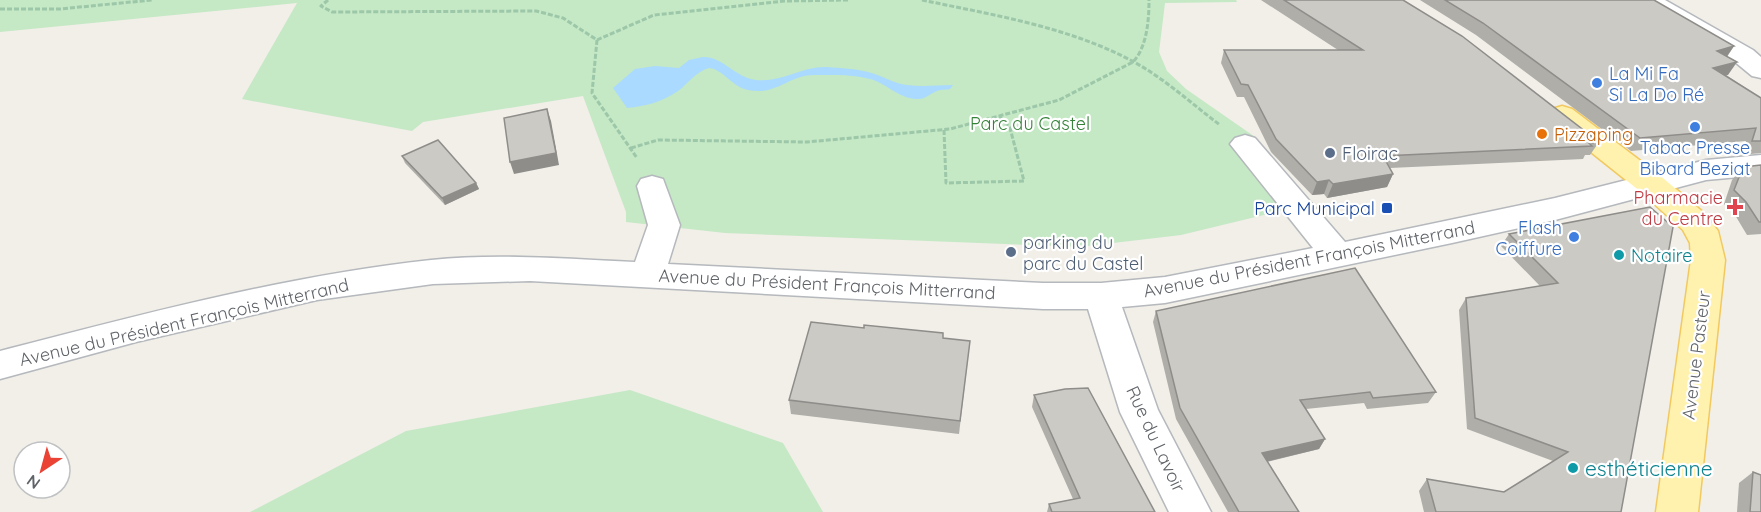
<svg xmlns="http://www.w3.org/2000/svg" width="1761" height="512" font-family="Quicksand,sans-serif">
<rect width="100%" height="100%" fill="#f1efe8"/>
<!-- green -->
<g fill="#c5e8c5">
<polygon points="0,0 1236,0 1237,2 1165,3 1159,52 1167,71 1186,89 1258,139 1274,171 1297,207 1181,235 1079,247 725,233 626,222 626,212 583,96 423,122 412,131 242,99 297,3 0,32"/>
<polygon points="630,390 783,443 823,512 250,512 406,431"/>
</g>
<!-- water -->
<path fill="#aadaff" d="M703,57C724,57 734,77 756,80C781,83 802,66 827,67C840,68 856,69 868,72C882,75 894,84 907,85C922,87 939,85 953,85L950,89C946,90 941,89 937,91C929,94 925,100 916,99C898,98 886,83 870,79C853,74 831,75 814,75C789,75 776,96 748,90C732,87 723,69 709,68C695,72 689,83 678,91C662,102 646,106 627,108L613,88L635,69L655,66L679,68L689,60Z"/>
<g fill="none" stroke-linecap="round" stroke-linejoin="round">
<!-- minor casing -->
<g stroke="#b5b8bc" stroke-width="3">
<g id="minor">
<polygon points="1635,0 1665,0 1753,50 1761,57 1761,78 1752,76 1735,62 1638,5"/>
<path d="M1245,135L1255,138L1345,242L1555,198L1706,160L1761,155V175L1706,180L1555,220L1452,243L1165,303L1122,307L1158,410L1211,512H1169L1120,412L1088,309H1043L530,281L433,284L317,300L136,342L0,379V351C142,314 285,276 431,260C498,253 568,259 635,262L648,225L637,186L641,179L652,176L663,179L680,225L668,264L1043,283H1101L1165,277L1313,248L1230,144L1235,138Z"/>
</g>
</g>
<!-- major casing -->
<g stroke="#f2c960" stroke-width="3">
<polygon id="major" points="1562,106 1572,109 1663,178 1705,214 1718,231 1725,260 1698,512 1656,512 1691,260 1690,243 1683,230 1641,192 1552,121 1548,115 1552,109"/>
</g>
<!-- path -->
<g stroke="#9cc7a9" stroke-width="3" stroke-dasharray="5 2" stroke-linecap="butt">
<polyline points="328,0 321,6 332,12 536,11 563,18 597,40"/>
<path d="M922,0C993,15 1070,27 1134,62C1165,79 1192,104 1220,125"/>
<polyline points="0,9 60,9 152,0"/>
<polyline points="597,40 654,15 784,1 849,0"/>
<polyline points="597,40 592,93 637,158"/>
<polyline points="944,130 946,183 1024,181 1010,128 999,116"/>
<path d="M631,148L658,140L807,142L950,129L1059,100L1133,62C1147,47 1149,20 1149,0"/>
</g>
<!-- minor -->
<use href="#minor" fill="#fff" fill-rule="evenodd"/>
<!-- major -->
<use href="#major" fill="#fff2af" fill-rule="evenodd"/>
</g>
<!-- wall -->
<g fill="#afaea9">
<polygon points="1261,0 1403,0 1599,142 1590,155 1585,155 1583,159 1390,168 1393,174 1387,187 1327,198 1324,194 1312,195 1271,152 1244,97 1237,97 1221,63 1224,50 1338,50"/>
<polygon points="1420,0 1654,0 1734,46 1727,57 1728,75 1726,75 1761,98 1761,153 1741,155 1746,141 1631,151 1476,35"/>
<polygon points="402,156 476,183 479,189 445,205 405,163"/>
<polygon points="1761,165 1761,234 1747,235 1735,215 1724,204 1732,180 1743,167"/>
<polygon points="1650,207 1621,512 1424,512 1419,491 1427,479 1504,492 1553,461 1467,429 1459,310 1466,298 1540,286 1501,246 1509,234"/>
<polygon points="1156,311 1436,392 1428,403 1367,409 1364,403 1306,409 1325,439 1319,449 1267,462 1299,512 1228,512 1176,419 1153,322"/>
<polygon points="943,338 970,341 959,434 791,414 789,400"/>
<polygon points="1034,395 1155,512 1047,512 1049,504 1073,499 1032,407"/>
<polygon points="1753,472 1761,512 1737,512 1739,483"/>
</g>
<!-- shaded-wall -->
<g fill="#8f8d8a">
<polygon points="1734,46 1725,59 1717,51"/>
<polygon points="1737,62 1728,75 1704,80 1713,68"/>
<polygon points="547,109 551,121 559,165 514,174 510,162"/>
<polygon points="1393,174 1387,187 1327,198 1333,184"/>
<polygon points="1329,180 1324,194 1312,195 1317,182"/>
<polygon points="476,183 479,189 445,205 442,198"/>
<polygon points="1325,439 1319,449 1257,464 1262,453"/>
</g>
<!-- building -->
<g fill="#cccac5" stroke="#8f8d8a" stroke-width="1.5">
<polygon points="1284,0 1403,0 1462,36 1599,142 1589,143 1592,146 1383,156 1393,174 1333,184 1329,180 1317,182 1276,139 1248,85 1241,84 1224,50 1363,50"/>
<polygon points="1445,0 1654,0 1734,46 1717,51 1737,62 1713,68 1761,98 1761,141 1752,141 1756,128 1640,138 1483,23"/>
<polygon points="547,109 556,153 510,162 504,118"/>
<polygon points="438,140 476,183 442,198 402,156"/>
<polygon points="1761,165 1761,222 1759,222 1746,202 1734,190 1743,167"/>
<polygon points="1650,207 1673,227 1621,512 1436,512 1427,479 1504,492 1568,452 1475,418 1466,298 1558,283 1509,234"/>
<polygon points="1355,268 1436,392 1373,398 1370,392 1300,400 1325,439 1262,453 1299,512 1239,512 1180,408 1156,311"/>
<polygon points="811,322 864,328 864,325 943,333 943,338 970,341 960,421 789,400"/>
<polygon points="1088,388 1155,512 1052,512 1049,504 1080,498 1034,395 1065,389"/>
<polygon points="1753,472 1761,475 1761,512 1750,512"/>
</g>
<!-- markers -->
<g fill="#3f7fe0" stroke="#fff" stroke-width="2">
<circle cx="1597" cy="83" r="6"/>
<circle cx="1695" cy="127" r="6"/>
<circle cx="1574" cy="237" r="6"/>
</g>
<circle fill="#e8710a" stroke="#fff" stroke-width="2" cx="1542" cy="134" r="6"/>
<g fill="#5c6f8a" stroke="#fff" stroke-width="2">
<circle cx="1330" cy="153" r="6"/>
<circle cx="1011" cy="252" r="6"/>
</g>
<path fill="#e0444e" stroke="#fff" stroke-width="2" d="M1732 198h6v6h6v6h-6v6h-6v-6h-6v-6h6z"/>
<rect fill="#1a4fb4" stroke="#fff" stroke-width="2" x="1381" y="202" width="12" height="12" rx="3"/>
<g fill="#0f9aa8" stroke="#fff" stroke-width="2">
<circle cx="1619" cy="255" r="6"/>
<circle cx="1573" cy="468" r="6"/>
</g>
<g text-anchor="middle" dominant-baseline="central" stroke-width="4.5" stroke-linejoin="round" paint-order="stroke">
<!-- shop labels -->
<g font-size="18" fill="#366cbe" stroke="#fff" text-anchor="start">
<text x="1609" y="73">La Mi Fa<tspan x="1609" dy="21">Si La Do Ré</tspan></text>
<text x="1695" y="147" text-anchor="middle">Tabac Presse<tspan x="1695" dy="21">Bibard Beziat</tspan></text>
<text x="1562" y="227" text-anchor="end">Flash<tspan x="1562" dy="21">Coiffure</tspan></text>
</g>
<!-- park labels -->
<g font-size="18" fill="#348238" stroke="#fff">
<text x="1030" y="123">Parc du Castel</text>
</g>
<!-- food labels -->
<g font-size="18" fill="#c56008" stroke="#fff" text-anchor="start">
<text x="1554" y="134">Pizzaping</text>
</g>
<!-- service labels -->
<g font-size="18" fill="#4e5e75" stroke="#fff" text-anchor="start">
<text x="1342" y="153">Floirac</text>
<text x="1023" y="242">parking du<tspan x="1023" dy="21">parc du Castel</tspan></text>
</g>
<!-- health labels -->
<g font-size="18" fill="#be3a42" stroke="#fff" text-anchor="end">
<text x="1723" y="197">Pharmacie<tspan x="1723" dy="21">du Centre</tspan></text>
</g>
<!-- transit labels -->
<g font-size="18" fill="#164399" stroke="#fff" text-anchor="end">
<text x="1375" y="208">Parc Municipal</text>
</g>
<!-- culture labels -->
<g font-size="18" fill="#0d838f" stroke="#fff" text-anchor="start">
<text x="1631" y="255">Notaire</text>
</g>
<!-- street labels -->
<g font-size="18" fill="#5f6368" stroke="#fff">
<text transform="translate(1309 259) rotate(-11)">Avenue du Président François Mitterrand</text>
<text transform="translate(827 284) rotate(3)">Avenue du Président François Mitterrand</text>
<text transform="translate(184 322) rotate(-13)">Avenue du Président François Mitterrand</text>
<text transform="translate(1696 355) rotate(-83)">Avenue Pasteur</text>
<text transform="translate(1156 439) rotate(65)">Rue du Lavoir</text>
</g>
<!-- near-culture labels -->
<g font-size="21" fill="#0d838f" stroke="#fff" text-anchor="start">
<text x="1585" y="468">esthéticienne</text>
</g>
</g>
<!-- north arrow -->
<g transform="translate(42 470) rotate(216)"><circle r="28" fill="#ffffff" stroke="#bfc1c3" stroke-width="1.5"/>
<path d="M0-4.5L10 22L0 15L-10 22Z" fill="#ea4335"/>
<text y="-9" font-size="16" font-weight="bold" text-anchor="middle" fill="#5f6368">N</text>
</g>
</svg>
